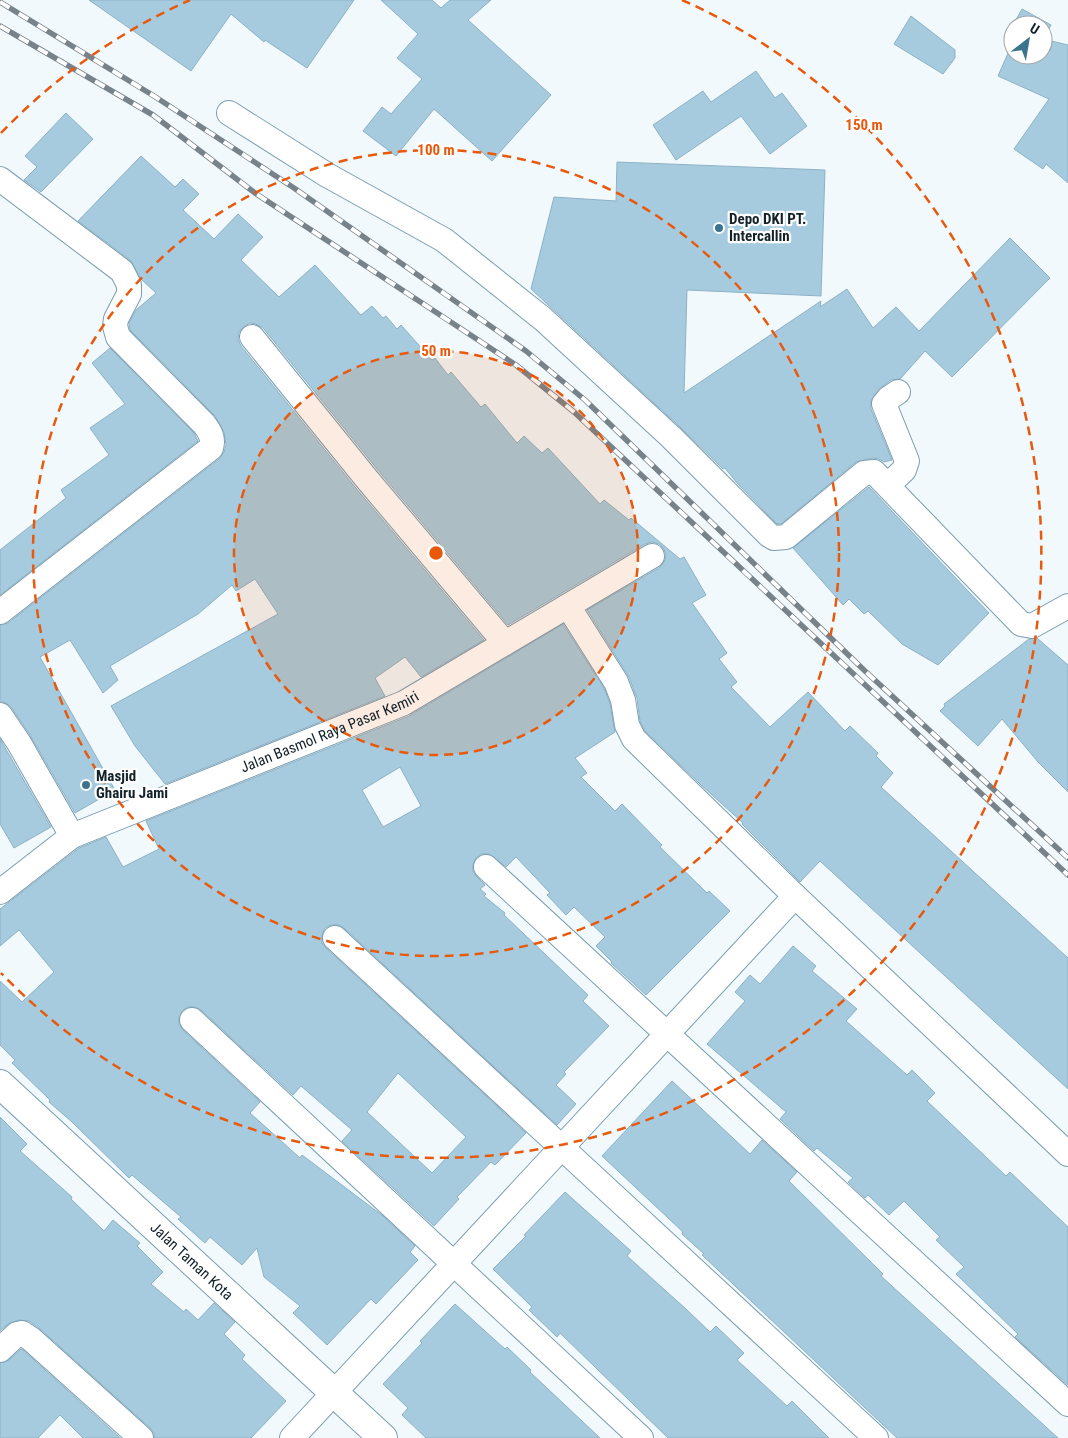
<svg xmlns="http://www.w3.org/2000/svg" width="1068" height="1438" font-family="'Roboto Condensed',sans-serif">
<rect width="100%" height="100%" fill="#f1f9fd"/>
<!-- building -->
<g fill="#a6cbdf" stroke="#8db1c4" fill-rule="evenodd">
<polygon points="89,0 354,0 307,68 265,40 264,42 231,14 191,71"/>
<polygon points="381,0 432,0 441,8 450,0 491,0 468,20 551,95 492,161 434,109 396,156 363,131 382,107 391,114 422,79 397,58 418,34"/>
<polygon points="1022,9 1051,25 1043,39 1068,45 1068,183 1046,164 1043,169 1014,149 1049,99 998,76 1013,42 1013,55 1043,55 1043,25 1013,25"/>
<polygon points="911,16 955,50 955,58 943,74 894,44"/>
<polygon points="756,71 775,98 782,93 807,126 770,154 741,116 676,160 653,125 703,91 711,102"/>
<polygon points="66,113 93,139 41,192 24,180 37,167 25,156"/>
<polygon points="141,156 175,187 183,179 199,194 183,210 214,239 238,214 263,237 241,260 279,297 315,265 361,315 372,306 383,318 386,316 397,329 401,325 432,360 435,358 448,375 451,372 481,407 485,404 517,443 524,436 542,453 548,448 600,504 604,500 629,520 631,518 680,559 684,557 706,595 692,603 727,653 719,659 737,682 731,687 770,727 808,692 845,731 850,726 878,753 876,756 893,773 881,787 1068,958 1068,1089 820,861 800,882 742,824 743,823 701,785 645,731 640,721 637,698 629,677 587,610 659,568 664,562 666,556 664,549 659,544 652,542 645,544 508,625 377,469 263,328 256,324 250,323 244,326 239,332 238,339 241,346 355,487 484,640 421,677 405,657 375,678 385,696 165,784 135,746 111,706 278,614 255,579 236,591 232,585 198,614 110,666 118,680 103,693 70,640 40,657 115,790 75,813 30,735 11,707 6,703 0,701 0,625 8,623 219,459 224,452 226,445 224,432 215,416 130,330 129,323 136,310 156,293 141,279 130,260 78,221"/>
<polygon points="617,162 825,170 821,296 687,290 684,393 821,301 820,307 847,289 873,328 896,307 919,331 1010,238 1050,278 952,377 925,351 900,379 891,380 879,389 871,401 871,409 892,460 884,462 879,459 873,458 856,462 781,524 777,524 737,483 725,468 723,469 680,427 531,289 554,197 616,201"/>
<polygon points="110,348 194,433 198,441 0,595 0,550 66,498 61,490 109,455 90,428 125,404 92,363"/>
<polygon points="869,487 989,613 938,665 902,644 868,611 864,614 849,599 843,605 793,548"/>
<path d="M563,624L604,688L610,704L615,732L575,758L587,773L581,777L615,811L622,804L662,845L660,847L707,893L709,891L730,911L646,995L611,963L612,962L596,946L605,937L574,907L566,915L547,895L550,893L516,857L506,867L489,854H481L476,858L473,864V871L477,877L485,885L480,889L486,894L484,896L505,913L504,915L588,995L583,1001L609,1026L564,1072L566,1074L556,1085L576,1104L557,1125L344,928L338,925H331L325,928L322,935V943L326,948L526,1133L495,1165L491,1162L457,1197L459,1199L434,1226L342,1141L352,1130L301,1086L293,1095L201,1010L195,1007H188L182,1011L179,1017V1024L183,1030L260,1102L250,1113L300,1158L302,1155L383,1216L415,1246L410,1252L418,1260L376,1304L371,1299L327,1345L293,1313L300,1306L264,1277L257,1248L242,1265L210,1237L205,1243L178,1219L181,1217L132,1175L129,1178L72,1122L49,1102L50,1100L12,1063L15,1060L0,1045V981L22,1002L54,972L19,930L0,946V909L79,848L106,837L123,867L159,849L146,821L409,716ZM400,767L421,806L383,827L362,790ZM398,1073L466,1137L432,1173L367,1112Z"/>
<polygon points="1037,638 1068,665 1068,792 1038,762 1002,719 978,746 940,711 945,706 944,704 1029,639"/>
<polygon points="0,739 51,827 14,848 0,824"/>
<polygon points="793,946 816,966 812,971 857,1009 846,1021 907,1075 912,1070 935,1093 927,1101 1006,1176 1010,1172 1068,1227 1068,1385 1015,1337 1018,1334 956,1274 964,1267 936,1240 940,1237 904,1201 889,1215 868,1195 865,1198 848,1182 853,1178 817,1148 814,1151 780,1119 786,1112 707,1044 745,1001 735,992 750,975 760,984"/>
<polygon points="672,1081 750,1154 762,1140 797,1172 789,1181 883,1274 881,1276 1058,1438 897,1438 702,1255 704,1254 682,1234 683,1232 602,1156"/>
<polygon points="0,1117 27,1144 20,1151 72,1197 71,1199 104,1231 113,1220 140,1243 137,1246 163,1272 151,1284 184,1312 186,1309 198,1320 214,1303 235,1322 224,1334 245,1355 242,1359 286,1401 251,1438 154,1438 154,1433 150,1428 39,1328 29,1321 19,1320 8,1324 0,1331"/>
<polygon points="565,1192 631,1251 627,1256 686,1309 710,1332 716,1326 744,1353 737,1360 787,1406 792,1401 829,1438 668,1438 560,1333 557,1337 529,1310 532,1307 493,1269 526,1236 524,1235"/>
<polygon points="455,1304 505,1349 507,1347 531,1370 530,1372 600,1438 426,1438 402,1415 408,1408 383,1384 422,1343 420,1341"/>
<polygon points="21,1349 23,1350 120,1438 83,1438 60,1415 38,1438 0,1438 0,1363 9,1360"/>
</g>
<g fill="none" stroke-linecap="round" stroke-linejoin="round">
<!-- minor casing -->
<g stroke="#7a9db0" stroke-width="26">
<g id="minor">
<polyline points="229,113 327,175 444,240 543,319 671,437 769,535 774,538 786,537 864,473 874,472 1021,624 1032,626 1068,606"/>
<path d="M0,179L122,271L129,285V294L116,319L115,326L118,337L204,424C210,432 214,438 211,448L0,612"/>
<polyline points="252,337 366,478 505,643"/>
<polyline points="888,485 904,470 907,461 884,404 889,398 898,392"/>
<polyline points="568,606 616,682 623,700 627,725 634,739 795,896 1068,1154"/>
<polyline points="0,715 19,743 72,836"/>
<polyline points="486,867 1068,1404"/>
<path id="s1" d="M0,892L72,836L404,703L652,556"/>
<polyline points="335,938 876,1438"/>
<polyline points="192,1020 641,1438"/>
<polyline points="0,1350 17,1334 22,1333 31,1339 141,1438"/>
<polyline points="292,1438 795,896"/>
</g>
</g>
<!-- tertiary casing -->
<g stroke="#7a9db0" stroke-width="30">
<g id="tertiary">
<path id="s2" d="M0,1084L383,1438"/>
</g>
</g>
<!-- minor -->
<use href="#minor" stroke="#fff" stroke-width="24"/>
<!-- tertiary -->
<use href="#tertiary" stroke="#fff" stroke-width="28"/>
<!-- rail casing -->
<g stroke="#778289" stroke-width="5.5">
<g id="rail">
<polyline points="0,2 154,96 294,188 526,351 585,400 865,671 1068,858"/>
<polyline points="0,26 153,115 255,193 516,365 574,412 1068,875"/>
</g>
</g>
<!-- rail -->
<use href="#rail" stroke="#fff" stroke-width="4" stroke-dasharray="11" stroke-linecap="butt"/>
</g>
<!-- distance rings -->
<circle cx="436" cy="553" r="202" fill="#e8590c" fill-opacity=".12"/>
<g fill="none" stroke="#e8590c" stroke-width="2.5" stroke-dasharray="9 6">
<circle cx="436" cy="553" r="202"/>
<circle cx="436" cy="553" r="403"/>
<path d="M1 133A605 605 0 0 1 190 0M682 0A605 605 0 1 1 1 973"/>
</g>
<!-- markers -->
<g fill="#3c738e" stroke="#fff" stroke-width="2">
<circle cx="719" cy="228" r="5"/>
<circle cx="86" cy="785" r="5"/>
</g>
<g text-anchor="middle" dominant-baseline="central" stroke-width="4.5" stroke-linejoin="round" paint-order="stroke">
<!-- poi labels -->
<g font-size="15" font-weight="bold" fill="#132129" stroke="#fff" text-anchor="start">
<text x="729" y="219">Depo DKI PT.<tspan x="729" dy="17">Intercallin</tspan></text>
<text x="96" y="776">Masjid<tspan x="96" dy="17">Ghairu Jami</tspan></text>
</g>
<!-- street labels -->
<g font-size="15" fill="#132129" stroke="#fff">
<text stroke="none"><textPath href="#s1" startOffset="369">Jalan Basmol Raya Pasar Kemiri</textPath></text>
<text stroke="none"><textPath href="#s2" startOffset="261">Jalan Taman Kota</textPath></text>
</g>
</g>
<circle cx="436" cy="553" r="8" fill="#e8590c" stroke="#fff" stroke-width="2.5"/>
<g font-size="15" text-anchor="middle" font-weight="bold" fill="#e8590c" stroke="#fff" stroke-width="4.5" stroke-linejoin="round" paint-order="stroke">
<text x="864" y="130">150 m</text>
<text x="436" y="155">100 m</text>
<text x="436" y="356">50 m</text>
</g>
<!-- north arrow -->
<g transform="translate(1028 40) rotate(31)"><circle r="24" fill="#ffffff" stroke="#a1a6a9"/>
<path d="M0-4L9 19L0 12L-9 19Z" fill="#3c738e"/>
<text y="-8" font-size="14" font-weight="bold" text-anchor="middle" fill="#132129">U</text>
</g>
</svg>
